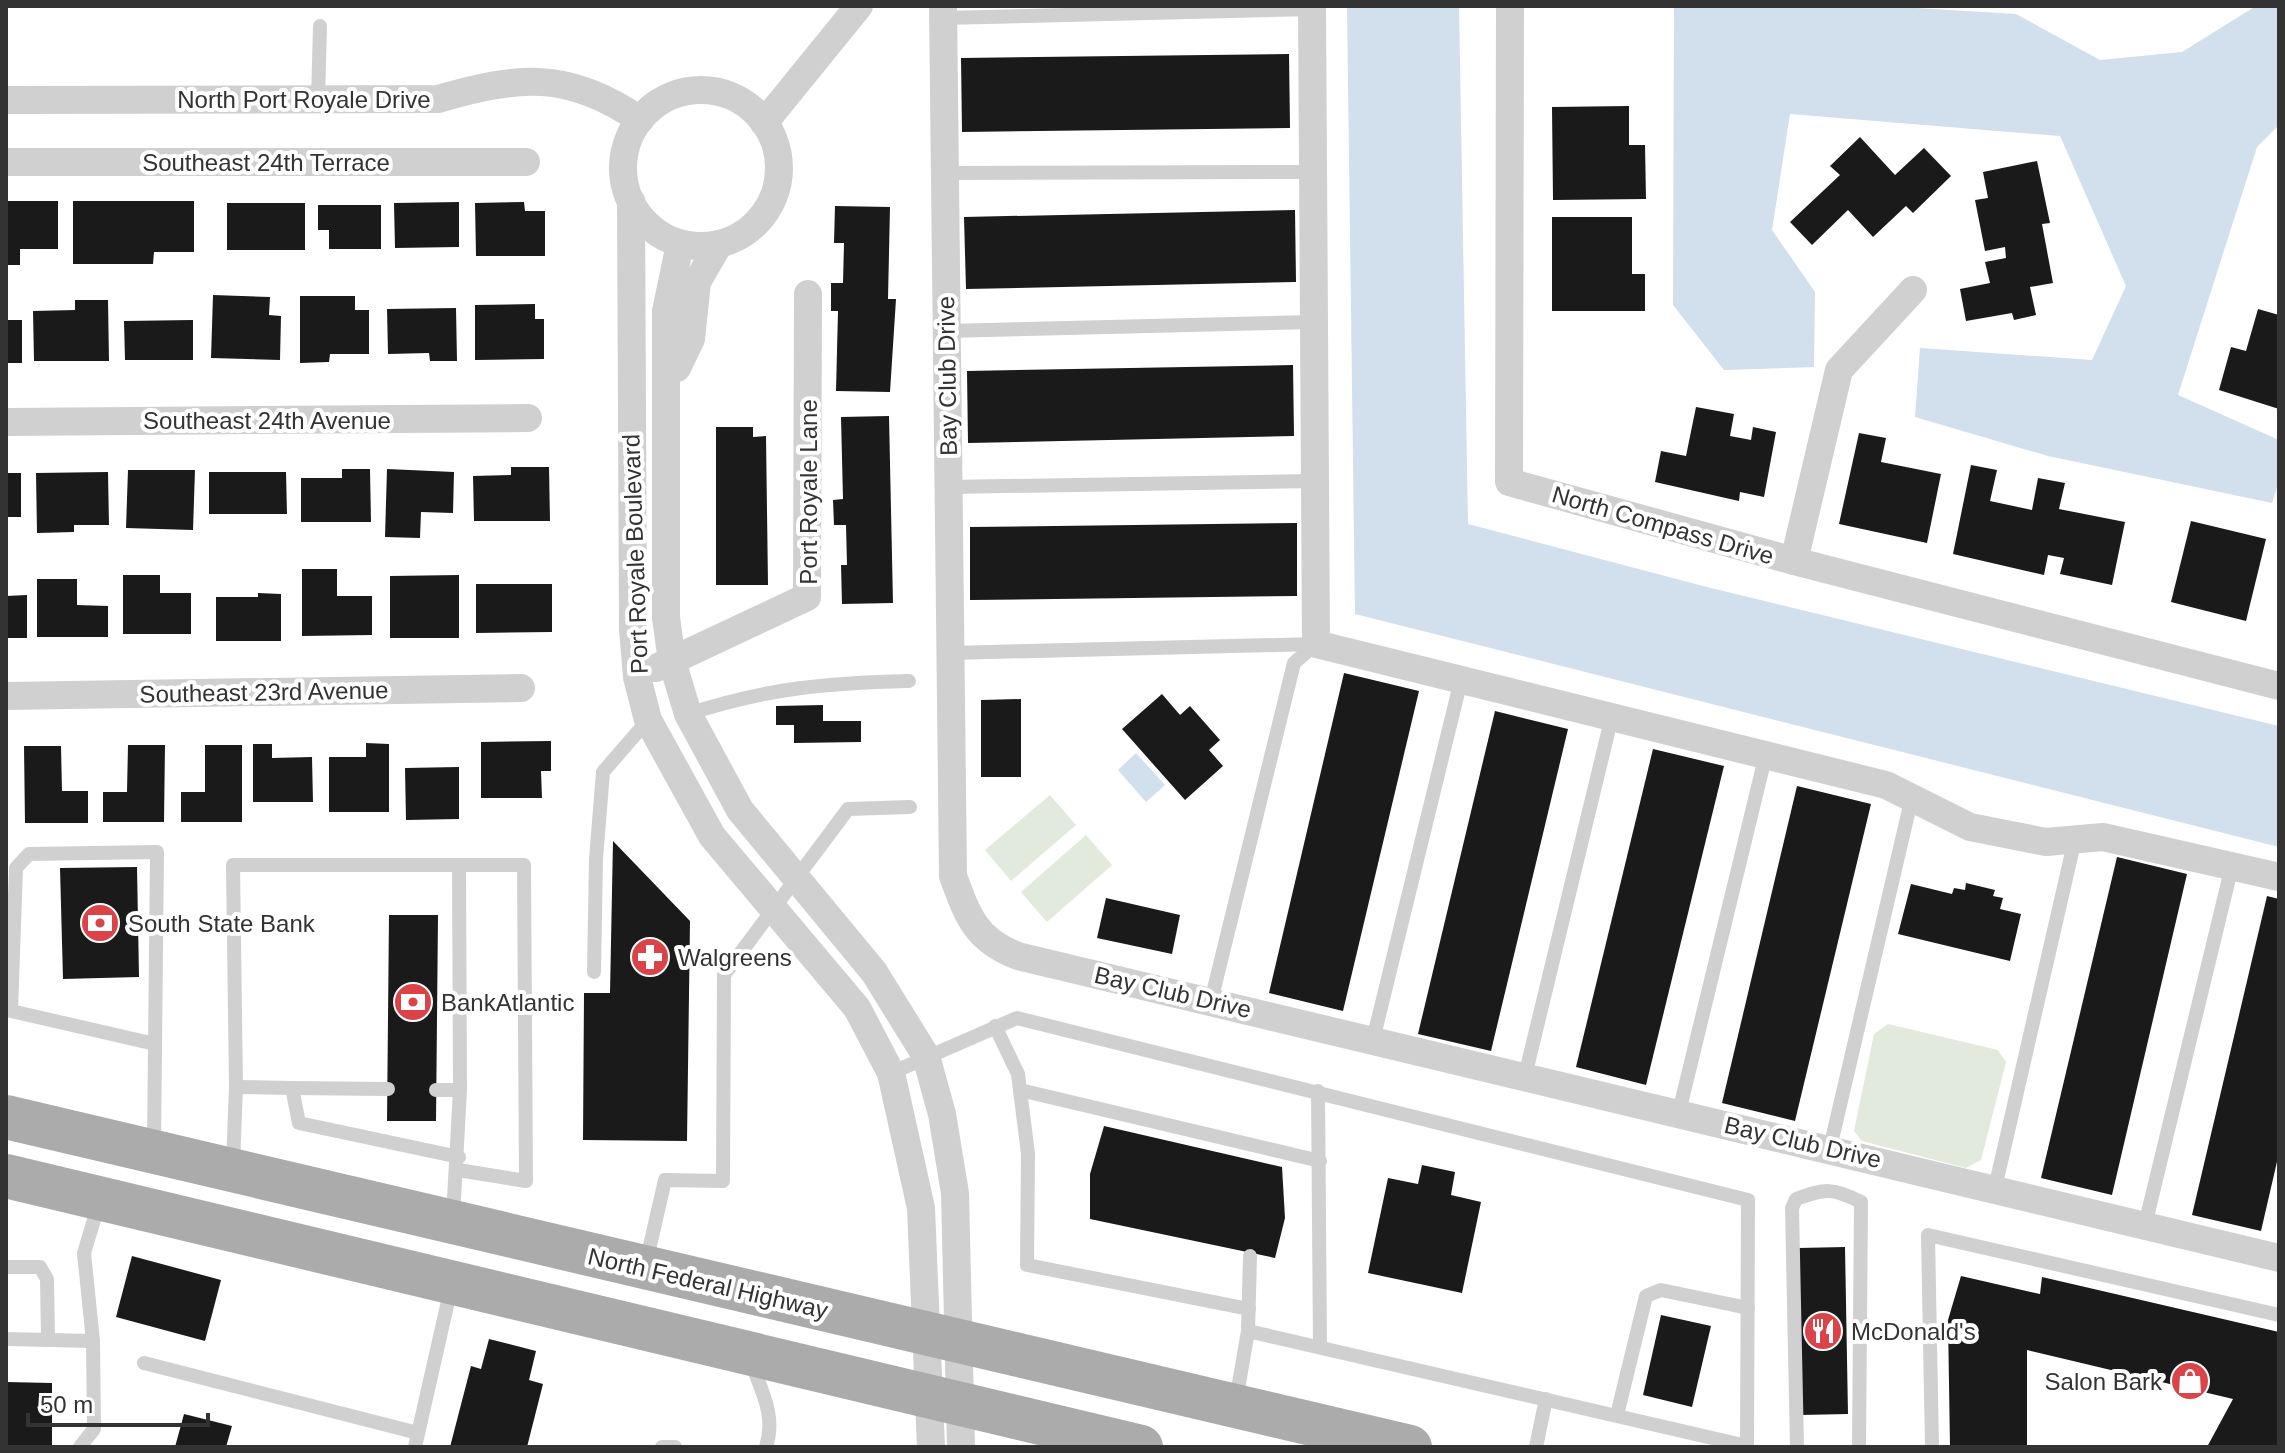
<svg xmlns="http://www.w3.org/2000/svg" width="2285" height="1453" font-family="Arial,sans-serif">
<rect width="100%" height="100%" fill="#fff"/>
<!-- green -->
<g fill="#e2e9dd">
<polygon points="1050,795 1076,825 1011,881 985,850"/>
<polygon points="1086,835 1112,865 1047,922 1021,892"/>
<polygon points="1888,1024 1998,1050 2006,1062 1981,1160 1966,1168 1862,1141 1854,1131 1874,1034"/>
</g>
<!-- water -->
<g fill="#d1e0ec">
<polygon points="1347,6 1459,6 1468,524 1703,586 2279,726 2279,847 1355,614"/>
<polygon points="1674,6 1883,6 2016,14 2100,60 2182,52 2256,6 2279,6 2279,125 2257,147 2178,395 2279,440 2279,481 2272,503 2048,456 1915,417 1920,348 2092,360 2126,286 2060,136 1790,114 1772,230 1815,292 1814,367 1724,370 1673,305"/>
<polygon points="1136,753 1165,785 1146,802 1118,770"/>
</g>
<!-- building -->
<g fill="#1a1a1a">
<polygon points="1289,54 1290,128 962,132 961,58"/>
<polygon points="1629,106 1629,145 1645,145 1646,199 1553,200 1552,107"/>
<polygon points="1860,137 1895,175 1924,148 1951,176 1913,213 1906,206 1873,237 1848,210 1812,245 1790,222 1840,175 1830,166"/>
<polygon points="2037,161 2050,223 2042,224 2053,283 2030,287 2036,315 2014,320 2012,313 1966,321 1960,289 1990,283 1985,262 2006,258 2005,247 1985,251 1975,200 1988,198 1983,172"/>
<polygon points="6,201 58,201 58,249 20,249 20,265 6,265"/>
<polygon points="73,201 194,201 194,252 154,252 153,264 73,264"/>
<polygon points="459,202 459,247 395,248 394,203"/>
<polygon points="524,202 525,211 545,211 545,256 476,256 475,203"/>
<rect x="227" y="203" width="78" height="47"/>
<polygon points="318,205 381,205 381,249 329,249 329,230 318,230"/>
<polygon points="835,206 890,207 888,299 896,299 890,392 836,391 838,311 831,311 831,283 843,283 844,243 834,243"/>
<polygon points="1295,210 1296,282 966,289 964,217"/>
<polygon points="1552,217 1632,217 1632,274 1645,274 1645,311 1552,311"/>
<polygon points="213,295 270,297 269,315 281,316 280,360 211,358"/>
<polygon points="300,296 355,296 355,310 369,310 369,354 330,354 329,362 300,363"/>
<polygon points="75,300 108,300 109,361 34,361 33,311 75,310"/>
<polygon points="535,304 535,319 544,319 544,359 475,360 475,305"/>
<polygon points="456,308 457,361 430,361 429,353 388,354 387,309"/>
<polygon points="2258,309 2279,315 2279,409 2219,390 2231,347 2246,351"/>
<rect x="6" y="320" width="16" height="43"/>
<polygon points="193,320 193,360 125,360 124,321"/>
<polygon points="1293,365 1294,436 968,443 967,371"/>
<polygon points="1696,407 1734,414 1730,436 1751,440 1753,427 1776,432 1764,497 1740,492 1739,501 1655,482 1661,451 1686,456"/>
<polygon points="889,416 893,603 842,604 841,565 847,565 846,525 834,525 833,500 843,499 841,417"/>
<polygon points="716,427 753,427 753,437 766,436 768,585 716,585"/>
<polygon points="1859,433 1886,438 1881,462 1941,474 1927,543 1839,524"/>
<polygon points="1971,465 1997,470 1990,501 2032,510 2038,478 2065,483 2059,509 2125,522 2112,585 2060,574 2064,558 2048,555 2044,575 1953,554"/>
<polygon points="511,467 549,467 550,521 474,521 473,476 511,475"/>
<polygon points="342,469 370,469 371,522 301,522 301,478 342,478"/>
<polygon points="387,469 454,472 453,513 421,512 420,538 385,537"/>
<polygon points="128,470 195,470 193,530 126,528"/>
<polygon points="108,472 109,525 74,525 74,532 37,533 36,473"/>
<polygon points="209,472 286,472 287,514 209,514"/>
<rect x="6" y="473" width="15" height="44"/>
<polygon points="2191,521 2266,539 2246,621 2171,602"/>
<polygon points="1297,523 1297,596 970,600 970,527"/>
<polygon points="302,569 337,569 337,596 372,596 372,635 302,636"/>
<polygon points="123,575 160,575 160,593 191,593 191,634 123,634"/>
<polygon points="459,575 459,638 390,638 390,576"/>
<polygon points="37,579 77,579 77,605 108,606 108,637 37,637"/>
<polygon points="476,584 552,584 552,632 476,633"/>
<polygon points="258,593 281,594 281,641 216,641 216,597 258,597"/>
<polygon points="27,595 27,638 6,638 6,596"/>
<polygon points="1344,673 1419,691 1343,1011 1269,993"/>
<polygon points="1162,694 1180,715 1190,706 1220,740 1209,750 1223,766 1185,800 1122,729"/>
<polygon points="1021,699 1021,777 981,777 981,700"/>
<polygon points="823,705 823,721 861,721 861,742 794,743 794,725 776,725 776,706"/>
<polygon points="1495,711 1568,729 1491,1051 1418,1034"/>
<polygon points="551,741 551,771 541,771 542,798 481,798 481,742"/>
<polygon points="366,743 389,744 389,812 329,812 329,757 366,757"/>
<polygon points="253,744 272,744 272,758 312,757 313,802 253,802"/>
<polygon points="128,745 165,745 164,822 103,822 103,792 127,792"/>
<polygon points="205,745 242,745 242,822 181,822 181,792 205,792"/>
<polygon points="24,746 61,746 62,791 88,791 88,823 25,823"/>
<polygon points="1653,749 1724,766 1646,1085 1576,1067"/>
<polygon points="459,767 459,819 406,820 405,768"/>
<polygon points="1797,786 1871,804 1795,1121 1722,1103"/>
<polygon points="613,841 690,921 687,1141 583,1140 584,993 610,993"/>
<polygon points="2117,857 2187,874 2112,1195 2041,1178"/>
<polygon points="137,867 139,977 63,979 60,868"/>
<polygon points="1966,883 1995,890 1993,896 2003,898 2000,909 2021,914 2010,961 1898,934 1911,884 1952,894 1954,888 1965,890"/>
<polygon points="2267,896 2279,899 2279,1153 2261,1231 2192,1215"/>
<polygon points="1106,898 1180,915 1172,954 1097,938"/>
<polygon points="389,915 438,915 436,1121 387,1121"/>
<polygon points="1104,1126 1282,1167 1285,1218 1275,1258 1090,1219 1090,1174"/>
<polygon points="1422,1165 1455,1172 1451,1195 1481,1202 1462,1293 1368,1273 1388,1178 1418,1184"/>
<polygon points="1845,1247 1848,1414 1801,1415 1798,1248"/>
<polygon points="132,1256 221,1280 205,1341 116,1317"/>
<polygon points="1961,1276 2040,1294 2042,1277 2279,1332 2279,1447 2207,1447 2233,1399 2027,1350 2027,1447 1950,1447 1948,1320"/>
<polygon points="1661,1315 1711,1326 1692,1407 1643,1395"/>
<polygon points="489,1339 536,1351 529,1380 543,1384 527,1447 450,1447 471,1366 481,1369"/>
<polygon points="6,1382 52,1383 52,1447 6,1447"/>
<polygon points="184,1414 232,1426 226,1447 175,1447"/>
</g>
<g fill="none" stroke-linecap="round" stroke-linejoin="round">
<!-- service -->
<g stroke="#d0d0d0" stroke-width="14">
<polyline points="943,18 1312,9"/>
<polyline points="318,100 320,26"/>
<polyline points="944,173 1313,172"/>
<polyline points="946,331 1314,322"/>
<polyline points="949,487 1315,481"/>
<polyline points="950,653 1316,644"/>
<path d="M688,714C768,688 826,683 909,681"/>
<polyline points="594,972 596,859 603,772 648,720"/>
<polyline points="1211,1001 1294,663 1316,644"/>
<polyline points="995,1026 1018,1074 1028,1154 1027,1265 1249,1309"/>
<polyline points="1373,1040 1461,680"/>
<polyline points="891,1073 1017,1018 1748,1200 1747,1447"/>
<polyline points="1525,1076 1612,716"/>
<polyline points="236,1087 292,1088 299,1123 459,1157"/>
<polyline points="292,1088 388,1089"/>
<polyline points="436,1090 460,1090"/>
<polyline points="1020,1090 1320,1161"/>
<polyline points="1318,1091 1320,1347"/>
<polyline points="1679,1112 1766,754"/>
<polyline points="154,1146 157,852 29,854 16,868 11,1011 155,1044"/>
<polyline points="1830,1148 1911,801"/>
<polyline points="233,1165 236,1087 233,865 524,865 526,1181 458,1170"/>
<polyline points="1995,1188 2075,839"/>
<polyline points="453,1217 460,1090 459,865"/>
<polyline points="2145,1225 2232,866"/>
<polyline points="646,1263 665,1180 723,1181 724,975 848,809 910,807"/>
<polyline points="6,1267 40,1267 47,1279 48,1338"/>
<polyline points="1248,1331 1747,1446"/>
<polyline points="6,1339 93,1341 84,1253 99,1203"/>
<path d="M751,1362C762,1392 776,1416 766,1447"/>
<polyline points="144,1363 418,1433"/>
<polyline points="1236,1401 1248,1331 1250,1256"/>
<polyline points="1617,1415 1646,1296 1661,1290 1748,1308"/>
<polyline points="80,1447 94,1429 93,1341"/>
<polyline points="415,1447 451,1288"/>
<polyline points="662,1447 675,1447"/>
<polyline points="1536,1447 1546,1399"/>
<path d="M1797,1447L1792,1208L1796,1199C1827,1188 1832,1188 1861,1202L1859,1447"/>
<polyline points="1932,1447 1928,1235 2279,1315"/>
</g>
<!-- minor -->
<g stroke="#d0d0d0" stroke-width="28">
<path d="M943,6L953,876C968,917 976,940 1018,956L2279,1258"/>
<polyline points="1312,6 1316,644 1886,785 1970,827 2046,842 2103,837 2279,877"/>
<polyline points="1510,6 1509,482 1794,561 2279,686"/>
<circle cx="701" cy="168" r="78"/>
<path d="M6,100L438,99C518,76 568,70 640,120"/>
<polyline points="764,123 859,6"/>
<polyline points="6,162 526,162"/>
<polyline points="631,201 633,629 637,677 648,720 712,836 857,1008 891,1073 921,1208 931,1447"/>
<polyline points="680,244 666,311 666,618 672,661 688,714 740,810 874,972 926,1056 942,1114 955,1193 961,1447"/>
<polyline points="677,368 691,339 697,282 719,244"/>
<polyline points="6,422 528,418"/>
<polyline points="1794,561 1839,370 1913,290"/>
<polyline points="656,668 807,597 808,294"/>
<polyline points="6,696 521,688"/>
</g>
<!-- primary -->
<g stroke="#ababab" stroke-width="44">
<polyline points="6,1117 1410,1447"/>
<polyline points="6,1176 1141,1447"/>
</g>
</g>
<!-- icons -->
<defs>
<g id="bank-disc" transform="scale(2)"><circle r="9.5" fill="#da4448" stroke="#fff"/><path d="M-6-4H6V4H-6ZM0-2.3a2.3 2.3 0 1 0 0 4.6a2.3 2.3 0 1 0 0-4.6Z" fill="#fff"/></g>
<g id="pharmacy-disc" transform="scale(2)"><circle r="9.5" fill="#da4448" stroke="#fff"/><path d="M-2-6h4v4h4v4h-4v4h-4v-4h-4v-4h4Z" fill="#fff"/></g>
<g id="restaurant-disc" transform="scale(2)"><circle r="9.5" fill="#da4448" stroke="#fff"/><path d="M-5-6h1v4h1v-4h1v4h1v-4h1v5L-1.5 .5V6h-2V.5L-5-1ZM5-6V6H3V1.5H1.5Q1.5-4 5-6Z" fill="#fff"/></g>
<g id="shop-disc" transform="scale(2)"><circle r="9.5" fill="#da4448" stroke="#fff"/><path d="M-5-2.5h2.3a2.7 3.5 0 0 1 5.4 0H5L5.5 6h-11ZM-1.5-2.5h3a1.5 2.3 0 0 0-3 0Z" fill="#fff"/></g>
</defs>
<g fill-rule="evenodd">
<use href="#bank-disc" x="100" y="923"/>
<use href="#pharmacy-disc" x="650" y="957"/>
<use href="#bank-disc" x="413" y="1002"/>
<use href="#restaurant-disc" x="1823" y="1331"/>
<use href="#shop-disc" x="2190" y="1381"/>
</g>
<g text-anchor="middle" dominant-baseline="central" stroke-width="8" stroke-linejoin="round" paint-order="stroke">
<!-- street labels -->
<g font-size="24" fill="#333" stroke="#fff">
<text x="304" y="99">North Port Royale Drive</text>
<text x="266" y="162">Southeast 24th Terrace</text>
<text transform="translate(947 376) rotate(-91)">Bay Club Drive</text>
<text x="267" y="420">Southeast 24th Avenue</text>
<text transform="translate(808 492) rotate(-90)">Port Royale Lane</text>
<text transform="translate(1663 525) rotate(16)">North Compass Drive</text>
<text transform="translate(635 554) rotate(-92)">Port Royale Boulevard</text>
<text transform="translate(264 692) rotate(-1)">Southeast 23rd Avenue</text>
<text transform="translate(1173 992) rotate(13)">Bay Club Drive</text>
<text transform="translate(1803 1142) rotate(13)">Bay Club Drive</text>
<text transform="translate(708 1283) rotate(13)">North Federal Highway</text>
</g>
<!-- poi labels -->
<g font-size="24" fill="#333" stroke="#fff" text-anchor="start">
<text x="128" y="923">South State Bank</text>
<text x="678" y="957">Walgreens</text>
<text x="441" y="1002">BankAtlantic</text>
<text x="1851" y="1331">McDonald's</text>
<text x="2162" y="1381" text-anchor="end">Salon Bark</text>
</g>
</g>
<!-- border -->
<rect width="2285" height="1453" fill="none" stroke="#333333" stroke-width="16"/>
<!-- scale -->
<path d="M28 1413v12h180v-12" fill="none" stroke="#333333" stroke-width="4"/>
<text x="40" y="1413" font-size="24" fill="#333333" stroke="#ffffff" stroke-width="6" paint-order="stroke">50 m</text>
</svg>
